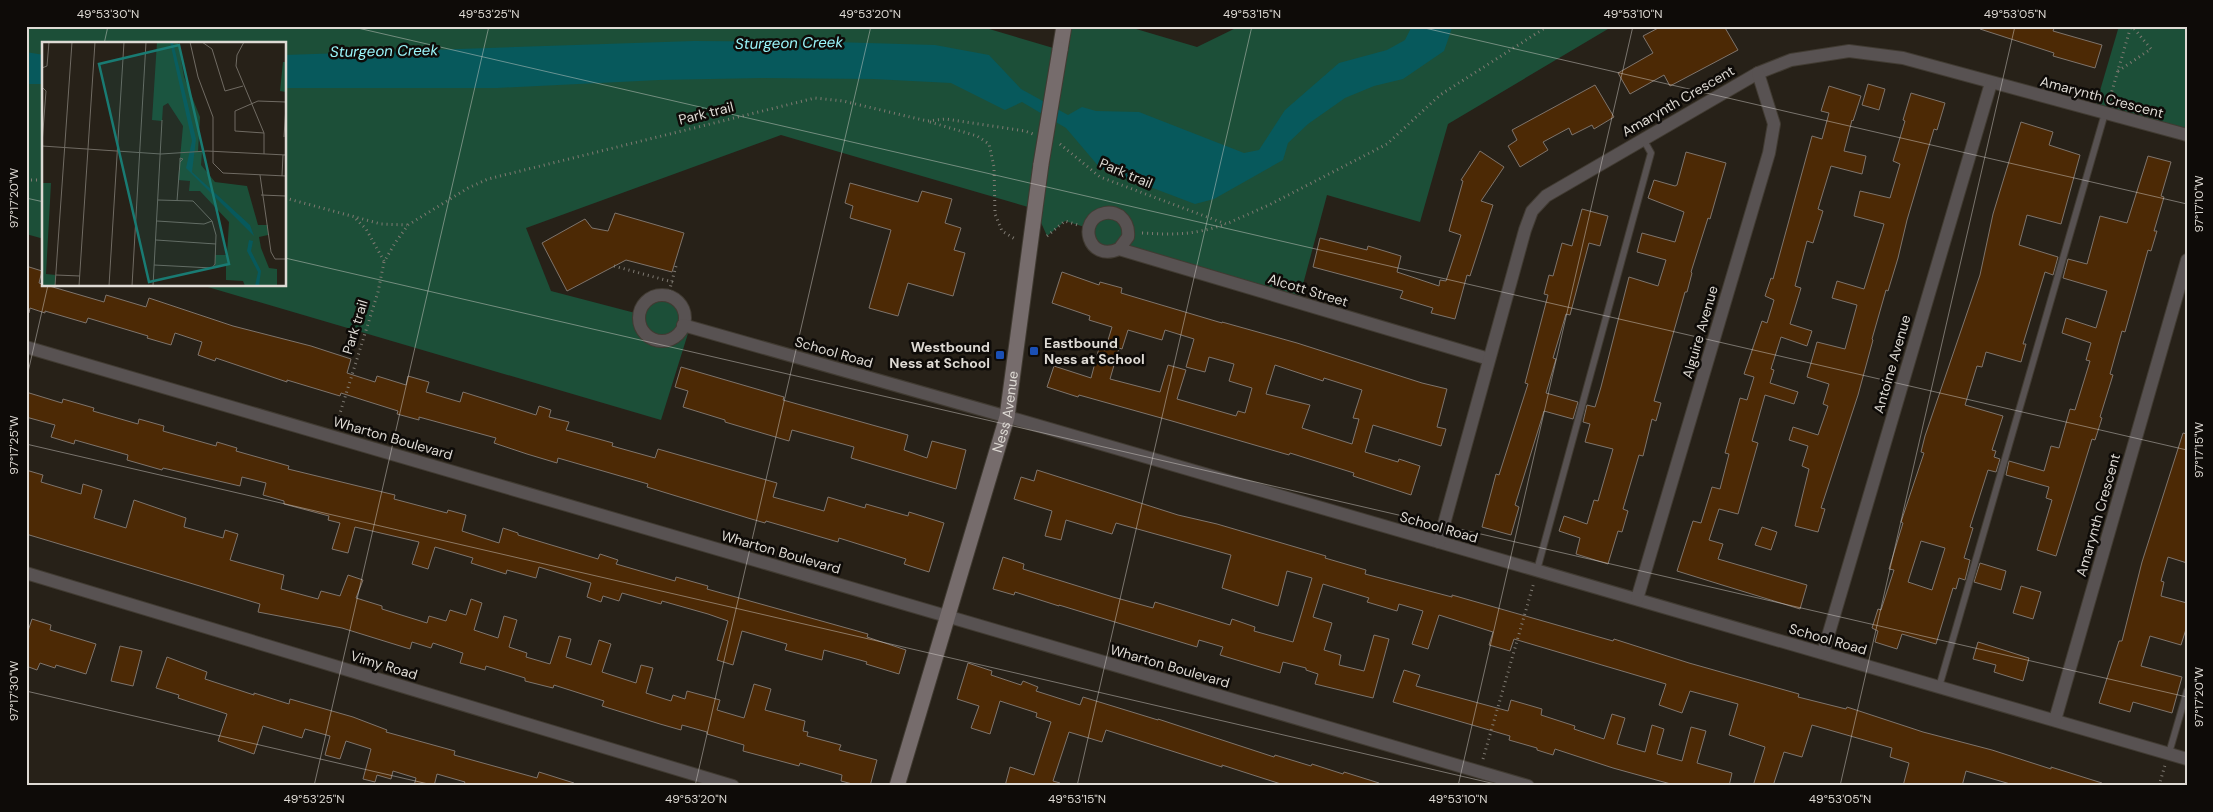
<svg xmlns="http://www.w3.org/2000/svg" width="2213" height="812" font-family="'DM Sans',sans-serif">
<rect width="100%" height="100%" fill="#272118"/>
<!-- green -->
<g fill="#1c4f38">
<path d="M26,26H979L1060,50L1064,26H1126L1197,47L1240,26H1613L1448,124L1420,222L1327,195L1298,303L1119,249L1105,252L1088,228L1065,221L1047,236L1035,209L781,135L526,228L551,291L639,314C645,299 655,293 671,297C682,304 685,312 683,325L690,327L661,420L201,285H285V44H44V239L26,234Z"/>
<polygon points="2119,26 2187,26 2187,135 2094,111"/>
</g>
<!-- water -->
<g fill="#07595c">
<polygon points="1412,26 1455,26 1452,28 1444,51 1403,79 1374,86 1345,98 1308,124 1288,143 1283,160 1214,199 1195,204 1100,168 1066,128 1022,102 1005,110 951,83 873,79 762,78 659,80 497,88 285,88 285,55 694,41 834,42 935,45 989,55 1021,89 1068,115 1082,107 1096,111 1139,112 1244,153 1259,150 1285,110 1339,63 1387,50 1405,40"/>
<polygon points="26,52 44,55 44,84 26,84"/>
</g>
<!-- building -->
<g fill="#4c2905" stroke="#7e746c" fill-rule="evenodd">
<polygon points="1662,26 1724,26 1738,50 1670,86 1664,75 1630,94 1618,73 1653,53 1643,36"/>
<polygon points="1980,26 2055,26 2053,31 2102,45 2095,68 2053,56 2054,53 1980,29"/>
<polygon points="1868,84 1885,89 1879,110 1862,105"/>
<polygon points="1595,85 1614,117 1594,129 1592,125 1572,135 1569,128 1543,142 1548,150 1520,167 1508,146 1517,140 1512,130"/>
<polygon points="1829,86 1861,96 1853,121 1852,120 1844,151 1866,156 1862,174 1831,166 1818,209 1823,211 1813,243 1807,241 1795,286 1801,288 1790,324 1812,331 1807,346 1781,337 1771,369 1774,370 1770,383 1798,392 1794,404 1765,395 1752,441 1758,443 1738,514 1719,509 1709,540 1723,544 1718,559 1807,585 1800,609 1677,571 1693,521 1701,523 1712,487 1720,489 1729,454 1725,453 1740,398 1747,400 1754,377 1744,374 1762,321 1767,323 1774,300 1765,296 1771,278 1773,279 1812,136 1822,139 1829,113 1821,111"/>
<polygon points="1911,93 1945,103 1937,130 1934,129 1907,220 1898,258 1888,291 1886,290 1872,339 1873,340 1858,395 1821,508 1825,509 1818,532 1795,526 1809,469 1802,466 1808,446 1789,440 1793,427 1818,435 1828,406 1823,404 1829,384 1807,377 1817,342 1845,349 1857,305 1832,298 1837,281 1864,289 1884,224 1854,216 1860,191 1890,198 1900,164 1893,161 1905,121 1903,120"/>
<path d="M2021,122L2053,132L2049,145L2080,155L2061,224L2027,215L2019,245L2058,257L2053,275L2045,272L2023,344H2026L2021,362L1986,352L1982,367L1977,366L1965,405L2003,416L1992,450L1996,451L1994,457L2000,459L1996,472L1988,470L1970,527L1973,528L1964,558L1970,560L1965,580L1959,578L1956,589L1953,588L1936,644L1902,634L1897,649L1875,642L1878,631L1872,628L1878,609L1881,610L1894,570L1889,569L1903,523L1901,522L1924,453L1921,452L1925,436L1980,275L1993,214ZM1921,541L1945,548L1932,590L1908,582Z"/>
<polygon points="1480,151 1504,167 1481,201 1493,205 1470,276 1467,275 1455,319 1431,313 1433,308 1400,298 1403,291 1313,267 1320,238 1367,250 1368,246 1401,256 1397,272 1439,286 1440,280 1446,281 1461,235 1449,231 1463,181 1461,180"/>
<polygon points="1686,152 1726,163 1710,219 1708,218 1691,272 1692,273 1687,292 1685,292 1654,401 1661,403 1656,421 1652,419 1643,456 1639,455 1623,509 1628,511 1622,532 1618,531 1608,564 1576,554 1580,538 1559,531 1564,516 1587,524 1594,500 1598,501 1613,449 1585,442 1590,424 1583,422 1587,405 1595,407 1601,387 1629,277 1658,286 1666,260 1637,252 1642,233 1675,242 1684,212 1648,198 1654,180 1675,186 1677,185"/>
<polygon points="2148,156 2171,162 2161,196 2164,197 2154,231 2157,231 2151,251 2148,250 2125,332 2122,331 2110,374 2113,375 2100,417 2102,418 2095,440 2092,439 2056,556 2037,550 2052,500 2046,498 2049,487 2006,475 2009,461 2044,471 2051,446 2059,448 2070,409 2075,410 2090,361 2086,360 2091,343 2062,333 2066,318 2096,328 2107,291 2063,278 2068,259 2087,264 2100,216 2127,223"/>
<polygon points="850,183 918,202 922,191 952,199 945,223 961,228 954,250 965,253 953,296 908,283 898,316 869,308 891,230 850,218 853,206 845,203"/>
<polygon points="1582,209 1608,216 1600,246 1589,243 1570,315 1566,314 1553,358 1556,359 1546,393 1578,402 1573,419 1544,411 1515,505 1519,507 1511,535 1482,527 1496,474 1499,475 1528,384 1525,383 1548,295 1544,294 1549,275 1553,276 1562,243 1572,246"/>
<polygon points="615,213 684,233 672,272 626,260 567,291 542,243 585,219 592,228 608,231"/>
<polygon points="26,266 42,271 39,283 104,302 106,295 146,307 149,298 233,326 311,346 351,359 347,373 375,382 377,376 406,385 408,376 429,382 426,392 460,402 463,392 536,415 539,406 551,410 549,417 569,422 566,430 613,443 612,446 655,458 658,449 777,483 773,497 824,511 828,497 865,508 866,504 908,516 909,512 944,523 929,572 904,564 906,559 839,538 838,542 766,521 765,523 748,518 647,487 648,484 558,458 557,463 527,454 494,443 496,438 419,417 419,420 397,414 398,411 341,393 340,396 287,380 287,382 216,358 215,361 198,355 202,342 175,333 171,345 147,338 148,336 88,318 86,323 45,311 45,313 30,308 29,313 26,313"/>
<path d="M1062,272L1099,285L1100,282L1122,288L1121,293L1222,323V322L1297,343L1422,383L1447,389L1437,427L1446,429L1441,446L1373,425L1365,452L1398,462L1399,459L1420,466L1411,495L1353,476L1354,473L1290,453L1289,455L1172,421L1079,395L1078,397L1047,387L1054,366L1091,378L1099,348L1105,350L1112,327L1089,320L1090,316L1052,303ZM1128,330L1162,340L1165,330L1194,339L1186,367L1205,372L1209,357L1234,364L1229,381L1252,388L1245,413L1238,411L1236,416L1177,399L1186,370L1168,365L1160,392L1110,379L1119,348L1122,349ZM1275,365L1323,381L1324,378L1362,390L1353,418L1359,419L1352,444L1302,428L1310,405L1266,394Z"/>
<polygon points="681,367 784,397 783,400 908,435 904,450 927,458 932,441 966,450 956,489 851,458 854,447 792,430 789,441 725,422 725,420 683,407 688,391 675,387"/>
<polygon points="26,392 62,403 63,399 94,408 93,411 138,424 139,419 164,426 163,431 216,446 217,442 237,448 236,451 289,466 288,469 395,495 394,499 447,513 448,510 466,515 462,531 499,543 503,528 518,533 518,535 598,559 600,554 618,560 616,564 675,581 676,577 708,586 707,589 868,634 867,637 906,650 899,674 866,664 867,662 824,650 822,660 785,650 787,644 742,631 733,665 717,660 728,621 708,614 662,601 661,604 622,593 619,601 603,596 601,602 587,597 591,583 539,567 536,578 507,570 506,574 471,563 473,558 435,547 428,569 412,564 419,542 355,527 348,553 332,549 340,523 328,520 329,516 284,504 284,501 263,495 266,483 242,477 240,486 163,468 162,470 127,460 128,455 75,440 74,444 51,437 55,425 26,417"/>
<polygon points="2183,433 2187,434 2187,563 2168,557 2161,581 2164,582 2161,596 2187,603 2187,626 2181,645 2150,636 2141,666 2182,677 2172,713 2133,702 2130,712 2099,703 2119,641 2122,641 2142,562"/>
<polygon points="26,470 43,475 41,482 81,494 83,484 102,490 94,518 126,528 134,500 186,518 184,527 223,538 225,530 238,534 230,560 284,575 281,589 318,599 321,591 340,596 348,575 363,580 356,598 382,606 382,609 427,623 429,616 446,621 450,610 466,615 471,599 482,603 474,630 498,638 504,616 517,620 509,647 527,653 526,657 550,664 559,636 571,639 566,657 591,665 599,640 611,644 602,672 636,683 641,665 653,668 646,693 671,701 673,695 685,699 687,691 720,700 717,710 744,718 754,684 771,689 765,710 805,721 803,731 808,732 807,736 841,745 839,750 877,760 870,786 860,786 841,781 842,775 800,763 799,766 743,751 744,745 707,734 707,732 682,725 681,730 660,724 602,706 604,701 554,685 553,688 525,681 525,678 486,666 485,670 460,663 463,653 433,643 431,648 412,642 410,649 342,628 258,612 260,604 26,534"/>
<polygon points="1037,470 1178,515 1217,524 1326,556 1325,558 1366,570 1365,574 1452,597 1452,595 1613,641 1614,639 1689,663 1799,694 1798,697 1846,709 1847,707 1923,732 1992,750 2051,769 2051,767 2102,783 2101,786 2017,786 1966,771 1962,786 1903,786 1909,763 1890,757 1892,748 1812,725 1802,757 1784,752 1773,786 1753,786 1765,747 1729,735 1738,704 1690,691 1682,713 1659,705 1666,684 1514,639 1510,651 1489,645 1493,632 1439,615 1428,649 1412,644 1423,611 1399,604 1397,611 1367,602 1369,598 1323,584 1313,617 1332,623 1324,650 1341,655 1339,665 1364,671 1374,635 1389,639 1373,698 1315,684 1318,674 1306,670 1306,668 1283,662 1280,673 1220,655 1223,647 1199,640 1197,647 1059,605 1059,606 1015,592 1014,595 993,589 1003,557 1024,564 1023,569 1113,597 1153,608 1155,602 1230,625 1232,619 1255,627 1254,631 1293,642 1312,578 1287,571 1278,606 1222,588 1231,555 1116,523 1112,534 1066,520 1061,540 1045,536 1052,511 1014,499 1021,477 1034,481"/>
<polygon points="1762,527 1777,532 1771,550 1755,545"/>
<polygon points="1980,563 2006,571 2001,590 1974,582"/>
<polygon points="2021,586 2041,592 2033,619 2013,613"/>
<polygon points="32,619 51,625 50,630 96,644 86,674 56,665 55,668 40,663 37,670 26,666 26,637"/>
<polygon points="1978,642 2029,658 2023,681 1994,672 1996,665 1973,659"/>
<polygon points="120,646 142,651 133,686 111,681"/>
<polygon points="167,657 207,672 205,679 254,695 254,693 289,704 290,699 353,717 387,730 386,732 455,751 454,755 537,778 539,772 574,783 574,786 463,786 465,782 437,774 434,786 414,786 416,778 393,771 391,779 377,775 375,782 363,779 371,749 346,741 340,759 325,755 330,736 305,729 302,738 263,726 254,754 218,741 227,714 178,698 179,695 156,688"/>
<polygon points="968,663 992,671 991,675 1021,685 1023,681 1038,687 1036,691 1080,705 1083,697 1158,720 1158,719 1274,757 1275,755 1311,766 1312,764 1343,774 1344,772 1379,783 1379,786 1287,786 1222,765 1222,767 1106,730 1102,742 1069,732 1053,781 1060,783 1060,786 1005,786 1010,767 1034,775 1051,722 1036,717 1037,713 1000,701 990,734 971,728 979,706 957,699"/>
<polygon points="1404,670 1420,675 1416,686 1508,711 1511,700 1542,709 1541,715 1575,726 1574,729 1604,739 1612,714 1625,718 1617,744 1645,752 1652,725 1664,729 1657,754 1682,761 1691,727 1706,731 1697,763 1732,773 1729,786 1678,786 1613,768 1555,749 1553,755 1537,750 1537,748 1509,740 1510,736 1393,702"/>
</g>
<g fill="none" stroke-linecap="round" stroke-linejoin="round">
<!-- lane casing -->
<g stroke="#413b32" stroke-width="8">
<g id="lane">
<polyline points="1537,570 1651,153 1643,139"/>
<polyline points="1939,687 2105,113"/>
<polyline points="2169,753 2187,691"/>
</g>
</g>
<!-- street casing -->
<g stroke="#413b32" stroke-width="14">
<g id="street">
<path d="M1119,249L1128,237C1129,228 1127,222 1120,216C1115,213 1110,212 1105,213C1076,219 1088,263 1119,249L1489,359"/>
<circle cx="662" cy="318" r="23"/>
<polyline points="683,325 1029,423 2187,759"/>
<polyline points="26,347 1528,786"/>
<polyline points="1439,542 1525,230 1532,211 1546,196 1758,73 1791,60 1849,51 1903,58 2187,135"/>
<polyline points="26,573 733,786"/>
<polyline points="1637,599 1769,153 1774,124 1758,73"/>
<polyline points="1823,653 1991,83"/>
<polyline points="2055,720 2187,260"/>
</g>
</g>
<!-- secondary casing -->
<g stroke="#413b32" stroke-width="17">
<g id="secondary">
<polyline points="1060,50 1064,26"/>
<path id="s1" d="M897,786L1007,417L1041,164"/>
</g>
</g>
<!-- path -->
<g stroke="#7f7a72" stroke-width="3" stroke-dasharray="1 4" stroke-linecap="butt">
<polyline points="2118,71 2151,49 2132,26"/>
<polyline points="2109,101 2131,26"/>
<polyline points="930,122 977,136 989,144 994,167 995,214 1002,231 1015,239"/>
<polyline points="1060,144 1100,177 1226,224 1269,205 1387,144 1440,95 1548,26"/>
<polyline points="26,180 44,180"/>
<polyline points="285,198 381,224 407,225"/>
<polyline points="356,219 366,229 384,261"/>
<path d="M1142,233C1175,235 1194,235 1226,224"/>
<polyline points="1047,236 1065,221 1078,225"/>
<polyline points="614,266 676,283"/>
<polyline points="668,296 676,266"/>
<polyline points="336,426 378,292 384,262 395,243 408,225 468,188 488,179 815,98 843,101 927,121 946,119 1025,131 1033,134"/>
<polyline points="1483,759 1534,582"/>
<polyline points="2159,786 2165,765"/>
</g>
<!-- lane -->
<use href="#lane" stroke="#585252" stroke-width="6"/>
<!-- street -->
<use href="#street" stroke="#585252" stroke-width="12"/>
<!-- secondary -->
<use href="#secondary" stroke="#766c6c" stroke-width="15"/>
<!-- secondary-bridge casing -->
<g stroke="#413b32" stroke-width="17" stroke-linecap="butt">
<polyline id="secondary-bridge" points="1041,164 1060,50"/>
</g>
<!-- secondary-bridge -->
<use href="#secondary-bridge" stroke="#766c6c" stroke-width="15"/>
</g>
<!-- ticks -->
<path fill="none" stroke="#dedad4" stroke-width="1" stroke-opacity="0.45" d="M349,26L2187,450M1416,26L2187,204M104,44L108,26M26,198L44,202M285,258L2187,697M26,381L48,285M26,444L1504,786M26,691L437,786M314,786L489,26M695,786L871,26M1077,786L1252,26M1458,786L1633,26M1840,786L2015,26"/>
<!-- markers -->
<g fill="#1a4fb4" stroke="#0e0b08" stroke-width="2">
<rect x="1029" y="346" width="10" height="10" rx="2.5"/>
<rect x="995" y="350" width="10" height="10" rx="2.5"/>
</g>
<g text-anchor="middle" dominant-baseline="central" stroke-width="5" stroke-linejoin="round" paint-order="stroke">
<!-- street labels -->
<g font-size="14" fill="#dedad4" stroke="#0e0b08">
<text transform="translate(2102 97) rotate(15)">Amarynth Crescent</text>
<text transform="translate(1678 101) rotate(-30)">Amarynth Crescent</text>
<text transform="translate(706 113) rotate(-14)">Park trail</text>
<text transform="translate(1126 173) rotate(23)">Park trail</text>
<text transform="translate(1308 290) rotate(17)">Alcott Street</text>
<text transform="translate(355 327) rotate(-73)">Park trail</text>
<text transform="translate(1700 332) rotate(-74)">Alguire Avenue</text>
<text transform="translate(834 352) rotate(16)">School Road</text>
<text transform="translate(1892 364) rotate(-74)">Antoine Avenue</text>
<text stroke="none"><textPath href="#s1" startOffset="390">Ness Avenue</textPath></text>
<text transform="translate(393 438) rotate(16)">Wharton Boulevard</text>
<text transform="translate(2098 515) rotate(-74)">Amarynth Crescent</text>
<text transform="translate(1439 527) rotate(16)">School Road</text>
<text transform="translate(781 552) rotate(16)">Wharton Boulevard</text>
<text transform="translate(1828 639) rotate(16)">School Road</text>
<text transform="translate(384 665) rotate(17)">Vimy Road</text>
<text transform="translate(1170 666) rotate(16)">Wharton Boulevard</text>
</g>
<!-- poi labels -->
<g font-size="14" font-weight="bold" fill="#dedad4" stroke="#0e0b08" text-anchor="start">
<text x="1044" y="343">Eastbound<tspan x="1044" dy="16">Ness at School</tspan></text>
<text x="990" y="347" text-anchor="end">Westbound<tspan x="990" dy="16">Ness at School</tspan></text>
</g>
<!-- water labels -->
<g font-size="15" font-style="italic" fill="#9bf6fb" stroke="#0e0b08">
<text transform="translate(789 43) rotate(-1)">Sturgeon Creek</text>
<text transform="translate(384 51) rotate(-1)">Sturgeon Creek</text>
</g>
</g>
<!-- overview -->
<g transform="translate(42 42)">
<rect width="244" height="244" fill="#272118"/>
<path d="M115,0H136L142,35L158,75L156,109H160L159,123L173,140L205,144L216,183H226V193L217,195L219,206L227,226L235,227V244H203L201,239L184,238V224H173V213H185L187,180L158,149H147L148,139L136,138L141,84L126,61L121,64L120,79L110,78ZM241,20H244V50L238,49ZM0,141H9L4,232L14,233L13,244H0Z" fill="#1c4f38"/>
<path d="M128,0H131L154,97L150,130L208,183L212,194L144,126L150,99ZM207,198L211,199L209,209L219,229L217,244H213L216,230L205,209Z" fill="#07595c"/>
<path fill="none" stroke="#706b63" stroke-width="1" d="M148,0L156,35L171,75V121L181,131L244,134M160,0L170,7L183,49L201,44M202,0L195,13L194,24L222,91V112M0,26L5,24L7,0M0,45L4,49L0,102M222,91L193,89V69L216,59L244,60M242,95L244,64M0,104L119,112L165,109L244,113M218,133L229,210L233,217H244M240,134L241,113M219,153L244,154M135,159L138,120L141,117L138,116V120M115,179L162,182L170,179M114,198L174,202M112,223L170,226L173,222L174,193L170,179L151,159L116,158M14,233L38,234M13,244L30,0M37,244L53,0M67,244L82,0M90,244L104,0M111,244L120,78"/>
<path fill="#197b73" fill-opacity="0.15" stroke="#197b73" stroke-width="2.5" d="M137,3L187,222L107,240L57,22Z"/>
<rect width="244" height="244" fill="none" stroke="#dedad4" stroke-width="2.5"/>
</g>
<!-- border -->
<rect width="2213" height="812" fill="none" stroke="#0e0b08" stroke-width="55"/>
<rect x="28" y="28" width="2158" height="756" fill="none" stroke="#dedad4" stroke-width="2"/>
<g font-size="12" text-anchor="middle" fill="#dedad4">
<text x="108" y="18">49°53'30"N</text>
<text x="489" y="18">49°53'25"N</text>
<text x="870" y="18">49°53'20"N</text>
<text x="1252" y="18">49°53'15"N</text>
<text x="1633" y="18">49°53'10"N</text>
<text x="2015" y="18">49°53'05"N</text>
<text transform="translate(14 198) rotate(-90)" y="4">97°17'20"W</text>
<text transform="translate(2199 204) rotate(-90)" y="4">97°17'10"W</text>
<text transform="translate(14 445) rotate(-90)" y="4">97°17'25"W</text>
<text transform="translate(2199 450) rotate(-90)" y="4">97°17'15"W</text>
<text transform="translate(14 691) rotate(-90)" y="4">97°17'30"W</text>
<text transform="translate(2199 697) rotate(-90)" y="4">97°17'20"W</text>
<text x="314" y="803">49°53'25"N</text>
<text x="696" y="803">49°53'20"N</text>
<text x="1077" y="803">49°53'15"N</text>
<text x="1458" y="803">49°53'10"N</text>
<text x="1840" y="803">49°53'05"N</text>
</g>
</svg>
